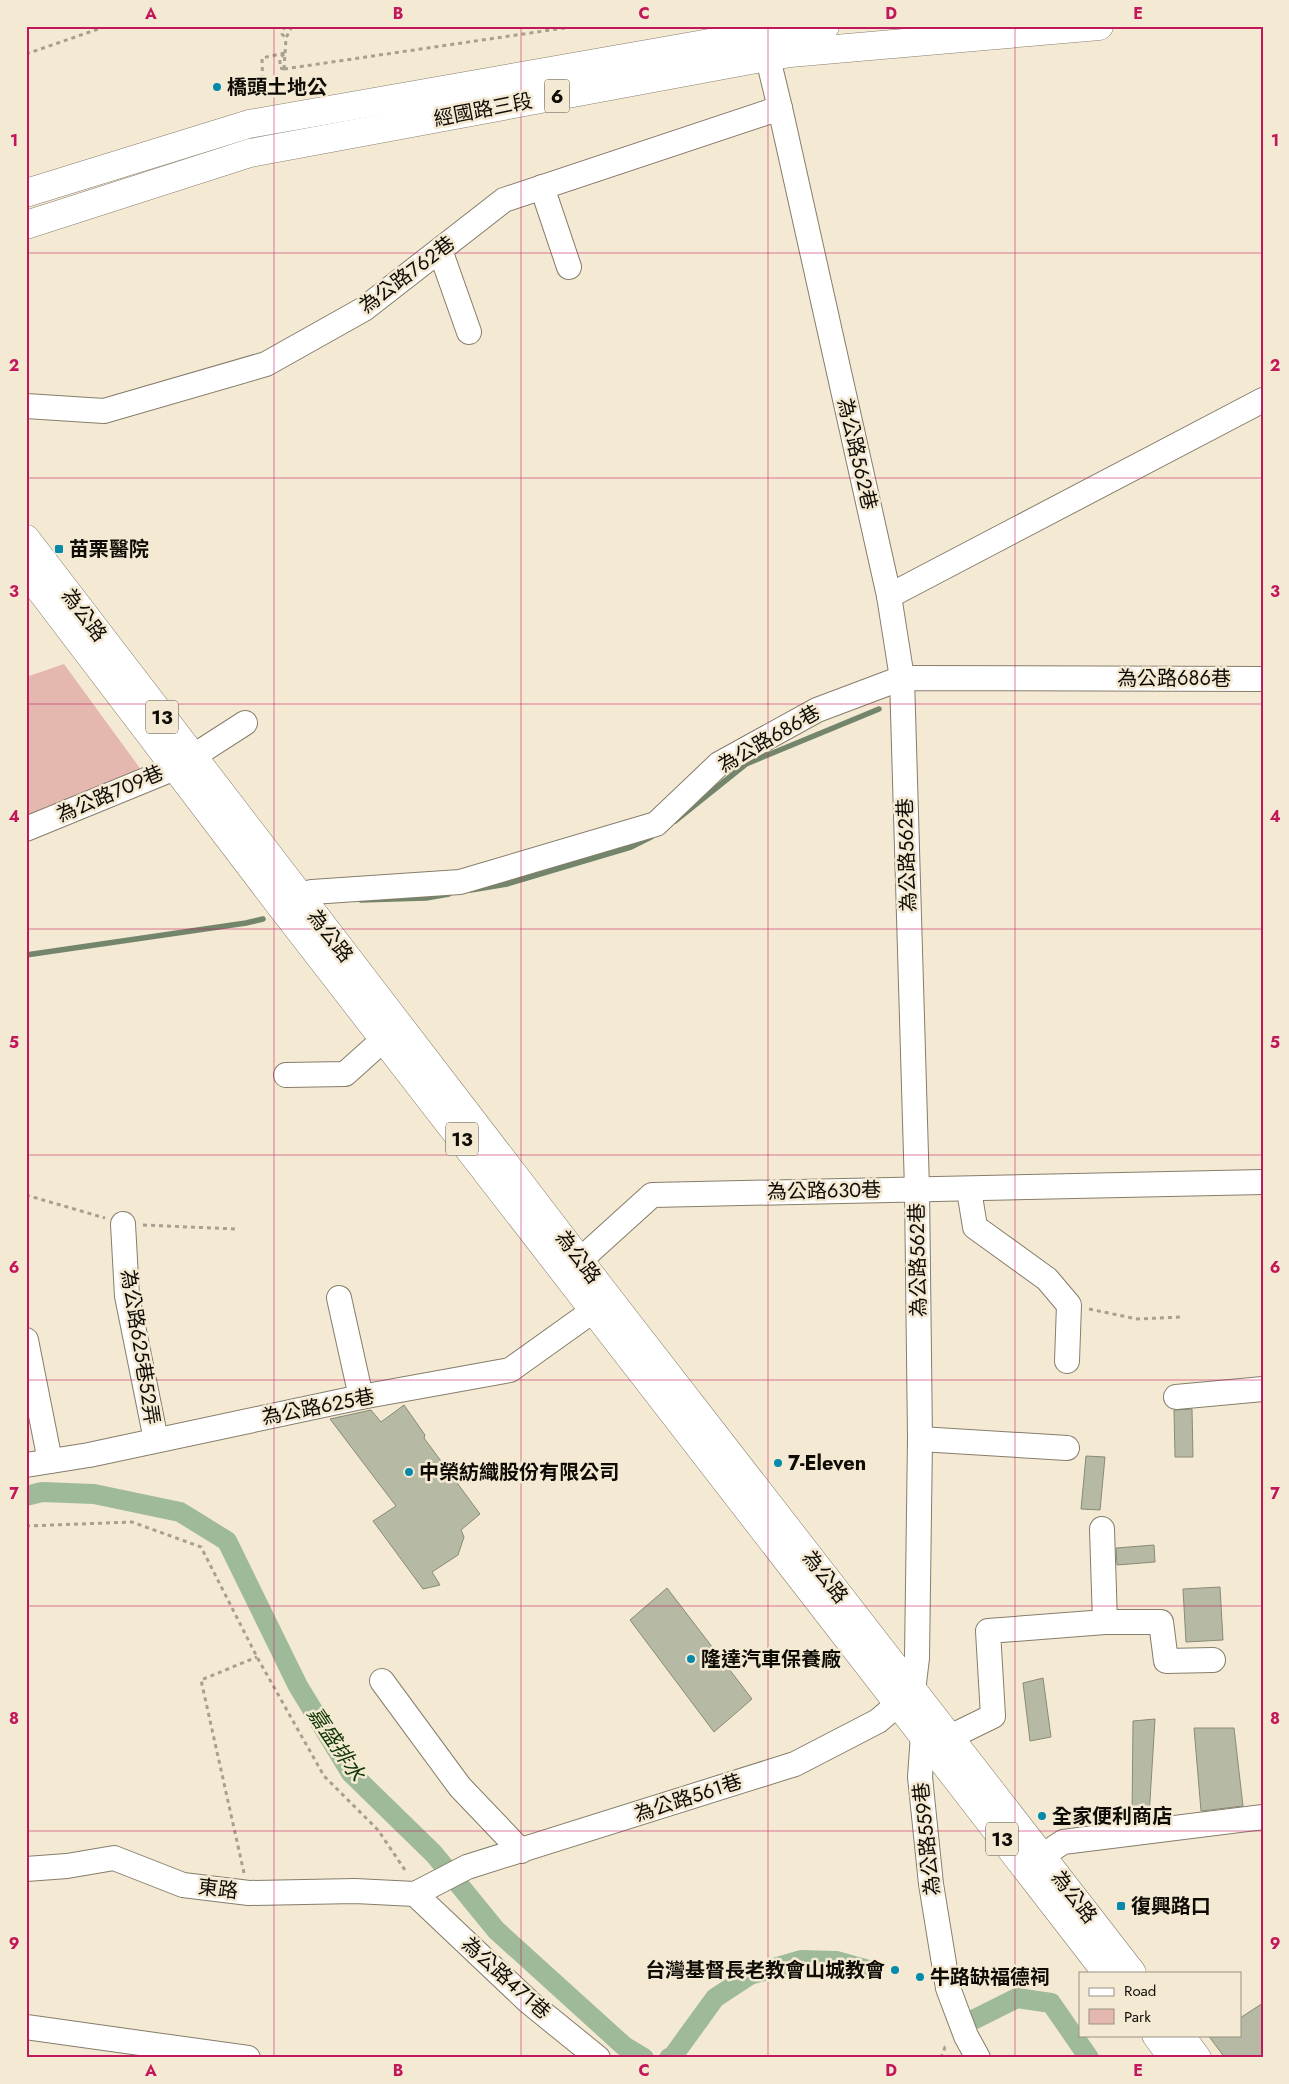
<svg xmlns="http://www.w3.org/2000/svg" width="1289" height="2084" font-family="Jost,'Noto Sans TC',sans-serif">
<rect width="100%" height="100%" fill="#f4ead4"/>
<!-- green -->
<polygon fill="#e5b8af" points="64,664 142,771 26,818 26,677"/>
<g fill="none" stroke-linecap="round" stroke-linejoin="round">
<!-- stream -->
<g stroke="#73866c" stroke-width="5.5">
<polyline points="675,821 746,764 879,709"/>
<polyline points="471,890 507,884 631,847 651,837"/>
<polyline points="361,900 426,898 449,894"/>
<polyline points="26,955 246,923 263,919"/>
</g>
<!-- canal -->
<g stroke="#9eba98" stroke-width="20">
<polyline points="26,1496 42,1492 94,1494 180,1512 227,1541 298,1686 351,1773 434,1854 496,1930 624,2046 644,2058"/>
<polyline points="975,2019 1017,1998 1051,2003 1089,2058"/>
<polyline points="669,2058 673,2056 715,1998 750,1975 801,1960 836,1961 868,1970"/>
</g>
</g>
<!-- building -->
<g fill="#b6b9a3" stroke="#898b76">
<polygon points="404,1405 425,1435 424,1438 480,1514 461,1530 464,1537 458,1555 432,1572 440,1585 423,1589 373,1521 396,1506 330,1419 371,1410 381,1422"/>
<polygon points="1192,1409 1193,1457 1175,1457 1174,1410"/>
<polygon points="1086,1456 1105,1457 1100,1510 1081,1509"/>
<polygon points="1154,1545 1155,1562 1117,1565 1116,1548"/>
<polygon points="1220,1587 1223,1640 1186,1642 1183,1589"/>
<polygon points="667,1588 752,1699 714,1732 630,1620"/>
<polygon points="1043,1678 1051,1737 1030,1741 1023,1683"/>
<polygon points="1155,1719 1149,1817 1132,1819 1133,1721"/>
<polygon points="1194,1728 1234,1728 1243,1806 1201,1811"/>
<polygon points="1263,2003 1263,2058 1225,2058 1208,2035 1240,2035 1240,2018"/>
</g>
<g fill="none" stroke-linecap="round" stroke-linejoin="round">
<!-- minor casing -->
<g stroke="#867d6a" stroke-width="26">
<g id="minor">
<polyline points="763,38 780,108 889,596 902,678 917,1189 920,1439 917,1658 913,1691 923,1735 920,1777 931,1884 948,1988 966,2036 978,2058"/>
<polyline points="542,187 569,267"/>
<polyline points="440,250 469,332"/>
<polyline points="26,406 104,411 266,364 364,309 504,200 780,108"/>
<polyline points="889,596 1263,400"/>
<polyline points="26,829 175,768 245,723"/>
<polyline points="284,903 299,895 312,892 460,882 656,824 719,764 817,710 902,678 1263,679"/>
<polyline points="286,1075 345,1074 384,1039"/>
<polyline points="969,1190 975,1227 1047,1279 1069,1305 1067,1361"/>
<polyline points="123,1224 127,1296 156,1440"/>
<path d="M566,1273L652,1195C855,1190 1059,1188 1263,1182"/>
<polyline points="339,1298 361,1397"/>
<polyline points="26,1340 50,1461"/>
<polyline points="1176,1397 1263,1389"/>
<polyline points="920,1439 1067,1448"/>
<polyline points="26,1465 89,1455 361,1397 510,1370 608,1300"/>
<polyline points="1102,1529 1105,1622"/>
<polyline points="382,1681 460,1787 521,1851"/>
<polyline points="950,1737 993,1716 988,1631 1105,1622 1161,1622 1166,1661 1213,1660"/>
<polyline points="26,1869 67,1866 114,1858 183,1885 249,1893 355,1891 415,1894 467,1867 795,1764 878,1721 912,1692"/>
<polyline points="1028,1869 1042,1856 1063,1842 1263,1817"/>
<polyline points="415,1894 529,2002 598,2058"/>
<polyline points="26,2027 248,2058"/>
</g>
</g>
<!-- major casing -->
<g stroke="#867d6a" stroke-width="29">
<g id="major">
<polyline points="26,193 249,124 744,37 825,26"/>
<polyline points="26,225 250,153 767,57 790,53 1099,26"/>
<polyline points="26,539 609,1299 1132,1973"/>
<polyline points="26,571 280,905 1107,1973"/>
<polyline points="1156,2035 1173,2058"/>
<polyline points="1180,2035 1197,2058"/>
</g>
</g>
<!-- path -->
<g stroke="#a7a08f" stroke-width="3" stroke-dasharray="4 4" stroke-linecap="butt">
<polyline points="285,26 282,34 286,38"/>
<polyline points="26,54 107,26"/>
<polyline points="284,69 578,26"/>
<polyline points="284,69 286,38 292,26"/>
<polyline points="284,69 280,68 280,58 284,54"/>
<polyline points="263,95 262,58 285,53"/>
<polyline points="26,1195 105,1218"/>
<polyline points="143,1225 236,1229"/>
<polyline points="1089,1309 1137,1319 1181,1317"/>
<polyline points="26,1526 132,1522 201,1547 257,1657 324,1776 378,1830 407,1873"/>
<polyline points="244,1873 201,1680 257,1657"/>
<polyline points="941,2058 945,2047 948,2046"/>
</g>
<!-- minor -->
<use href="#minor" stroke="#fff" stroke-width="24"/>
<!-- major -->
<use href="#major" stroke="#fff" stroke-width="28"/>
</g>
<!-- grid -->
<path fill="none" stroke="#c2185b" stroke-width="1" stroke-opacity="0.55" d="M274,26V2058M521,26V2058M768,26V2058M1015,26V2058M26,253H1263M26,478H1263M26,704H1263M26,929H1263M26,1155H1263M26,1380H1263M26,1606H1263M26,1831H1263"/>
<!-- markers -->
<g fill="#058aab" stroke="#f4ead4" stroke-width="2">
<circle cx="217" cy="87" r="5"/>
<rect x="54" y="544" width="10" height="10" rx="2.5"/>
<circle cx="778" cy="1463" r="5"/>
<circle cx="409" cy="1472" r="5"/>
<circle cx="691" cy="1659" r="5"/>
<circle cx="1042" cy="1816" r="5"/>
<rect x="1116" y="1901" width="10" height="10" rx="2.5"/>
<circle cx="895" cy="1970" r="5"/>
<circle cx="920" cy="1977" r="5"/>
</g>
<g text-anchor="middle" dominant-baseline="central" stroke-width="5" stroke-linejoin="round" paint-order="stroke">
<!-- shield labels -->
<g fill="#f4ead4" stroke="#544f44" stroke-width="1">
<rect x="544.5" y="79.5" width="25" height="33" rx="4"/>
<rect x="146" y="700.5" width="32" height="33" rx="4"/>
<rect x="446" y="1122.5" width="32" height="33" rx="4"/>
<rect x="986" y="1822.5" width="32" height="33" rx="4"/>
</g>
<g font-size="19" font-weight="bold" fill="#0f0c06">
<text x="557" y="96">6</text>
<text x="162" y="717">13</text>
<text x="462" y="1139">13</text>
<text x="1002" y="1839">13</text>
</g>
<!-- poi labels -->
<g font-size="20" font-weight="bold" fill="#0f0c06" stroke="#f4ead4" text-anchor="start">
<text x="227" y="87">橋頭土地公</text>
<text x="69" y="549">苗栗醫院</text>
<text x="788" y="1463">7-Eleven</text>
<text x="419" y="1472">中榮紡織股份有限公司</text>
<text x="701" y="1659">隆達汽車保養廠</text>
<text x="1052" y="1816">全家便利商店</text>
<text x="1131" y="1906">復興路口</text>
<text x="885" y="1970" text-anchor="end">台灣基督長老教會山城教會</text>
<text x="930" y="1977">牛路缺福德祠</text>
</g>
<!-- street labels -->
<g font-size="20" fill="#0f0c06" stroke="#f4ead4">
<text transform="translate(483 110) rotate(-11)">經國路三段</text>
<text transform="translate(407 275) rotate(-37)">為公路762巷</text>
<text transform="translate(857 454) rotate(77)">為公路562巷</text>
<text transform="translate(84 615) rotate(53)">為公路</text>
<text x="1174" y="678">為公路686巷</text>
<text transform="translate(769 739) rotate(-30)">為公路686巷</text>
<text transform="translate(110 794) rotate(-23)">為公路709巷</text>
<text transform="translate(907 855) rotate(-92)">為公路562巷</text>
<text transform="translate(330 936) rotate(52)">為公路</text>
<text transform="translate(824 1191) rotate(-1)">為公路630巷</text>
<text transform="translate(578 1257) rotate(53)">為公路</text>
<text transform="translate(918 1260) rotate(-91)">為公路562巷</text>
<text transform="translate(140 1347) rotate(81)">為公路625巷52弄</text>
<text transform="translate(318 1407) rotate(-11)">為公路625巷</text>
<text transform="translate(825 1577) rotate(52)">為公路</text>
<text transform="translate(688 1798) rotate(-18)">為公路561巷</text>
<text transform="translate(927 1839) rotate(-96)">為公路559巷</text>
<text transform="translate(218 1889) rotate(7)">東路</text>
<text transform="translate(1074 1897) rotate(52)">為公路</text>
<text transform="translate(506 1978) rotate(42)">為公路471巷</text>
</g>
<!-- water labels -->
<g font-size="21" font-style="italic" fill="#103706" stroke="#f4ead4">
<text transform="translate(336 1744) rotate(56)">嘉盛排水</text>
</g>
</g>
<!-- border -->
<rect width="1289" height="2084" fill="none" stroke="#f4ead4" stroke-width="55"/>
<!-- legend -->
<rect x="1079" y="1972" width="162" height="65" fill="#f4ead4" stroke="#989182"/>
<rect x="1089" y="1988" width="25" height="8" fill="#ffffff" stroke="#989182"/>
<text x="1124" y="1996" font-size="15" fill="#0f0c06">Road</text>
<rect x="1089" y="2009" width="25" height="15" fill="#e5b8af" stroke="#989182"/>
<text x="1124" y="2022" font-size="15" fill="#0f0c06">Park</text>
<rect x="28" y="28" width="1234" height="2028" fill="none" stroke="#c2185b" stroke-width="2"/>
<g font-size="16" text-anchor="middle" font-weight="bold" fill="#c2185b">
<text x="151" y="19">A</text>
<text x="398" y="19">B</text>
<text x="644" y="19">C</text>
<text x="891" y="19">D</text>
<text x="1138" y="19">E</text>
<text x="14" y="146">1</text>
<text x="1275" y="146">1</text>
<text x="14" y="371">2</text>
<text x="1275" y="371">2</text>
<text x="14" y="597">3</text>
<text x="1275" y="597">3</text>
<text x="14" y="822">4</text>
<text x="1275" y="822">4</text>
<text x="14" y="1048">5</text>
<text x="1275" y="1048">5</text>
<text x="14" y="1273">6</text>
<text x="1275" y="1273">6</text>
<text x="14" y="1499">7</text>
<text x="1275" y="1499">7</text>
<text x="14" y="1724">8</text>
<text x="1275" y="1724">8</text>
<text x="14" y="1949">9</text>
<text x="1275" y="1949">9</text>
<text x="151" y="2076">A</text>
<text x="398" y="2076">B</text>
<text x="644" y="2076">C</text>
<text x="891" y="2076">D</text>
<text x="1138" y="2076">E</text>
</g>
</svg>
